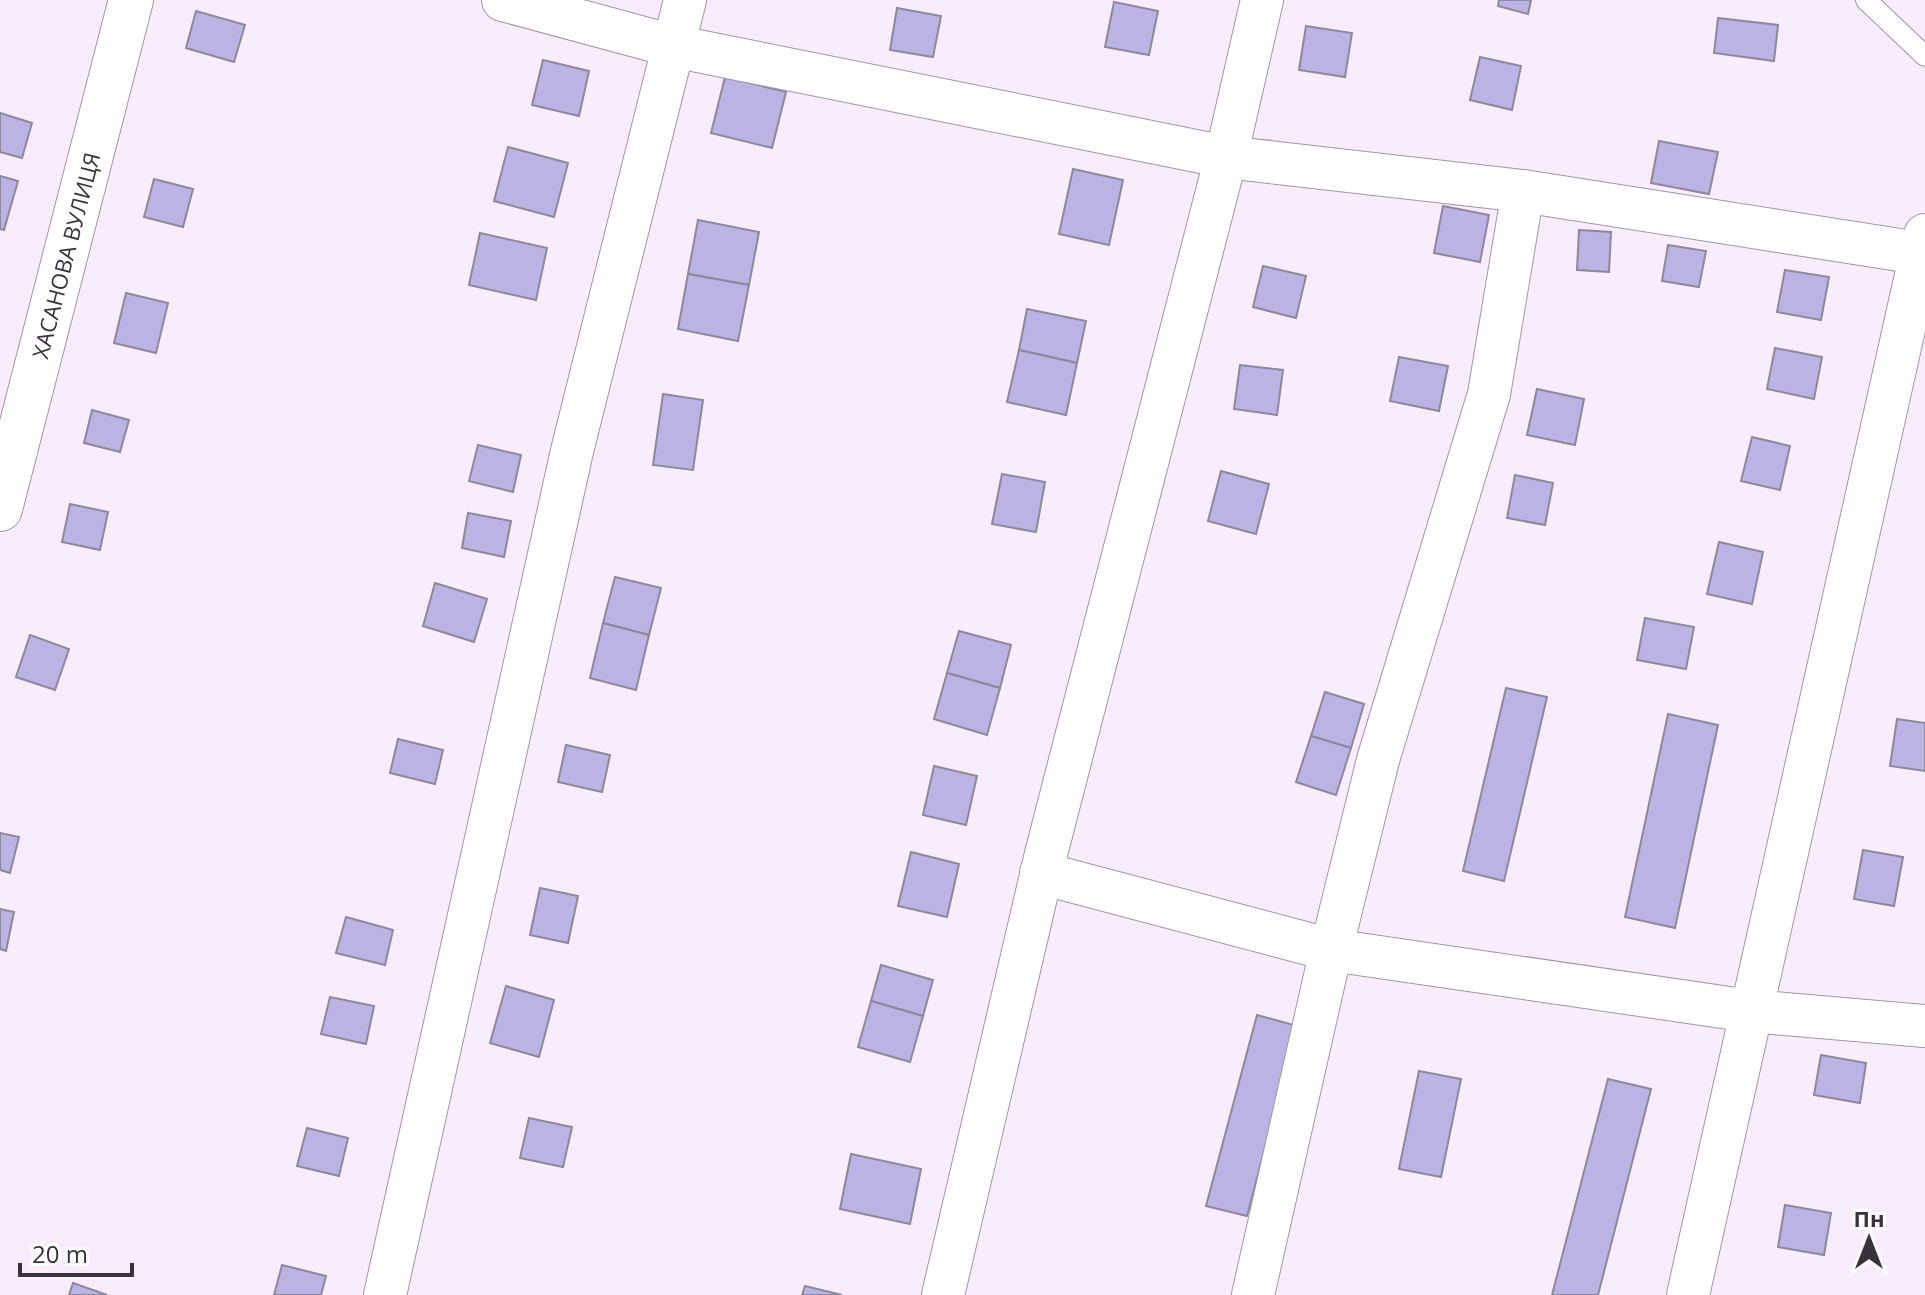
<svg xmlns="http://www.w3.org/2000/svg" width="1925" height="1295" font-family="'Open Sans',sans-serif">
<rect width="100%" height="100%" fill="#f9ecfe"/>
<!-- building -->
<g fill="#bcb3e5" stroke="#8b899b" stroke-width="2">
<polygon points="1499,0 1531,0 1528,14 1498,6"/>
<polygon points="1114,2 1158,11 1149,55 1105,47"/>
<polygon points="897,8 941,16 933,57 890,50"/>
<polygon points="196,11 245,25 234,62 186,48"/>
<polygon points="1718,18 1778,25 1774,61 1714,53"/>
<polygon points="1306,26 1352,33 1345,77 1299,70"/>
<polygon points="1480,57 1521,66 1512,110 1470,100"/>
<polygon points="543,60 589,71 579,116 532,105"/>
<polygon points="725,77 786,92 772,148 711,133"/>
<polygon points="0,113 32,123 22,158 0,152"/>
<polygon points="1659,141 1718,152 1709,194 1651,183"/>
<polygon points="508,147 568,163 554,217 494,201"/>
<polygon points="1073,169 1123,180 1109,245 1059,234"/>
<polygon points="0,176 18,181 4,230 0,229"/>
<polygon points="154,179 193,189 183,227 144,217"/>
<polygon points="1443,206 1489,215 1480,262 1434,253"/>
<polygon points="698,220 759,232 749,285 688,274"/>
<polygon points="1579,230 1611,232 1609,272 1577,270"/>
<polygon points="480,233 547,248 536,300 469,285"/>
<polygon points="1668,245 1706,251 1699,287 1662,281"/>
<polygon points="1263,266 1306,276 1296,318 1253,307"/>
<polygon points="1785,270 1829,277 1821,320 1777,312"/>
<polygon points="688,274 749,285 738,341 678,329"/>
<polygon points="126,293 168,303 156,353 114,343"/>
<polygon points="1027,309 1086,321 1077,363 1019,350"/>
<polygon points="1775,348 1822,357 1814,399 1767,389"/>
<polygon points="1019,350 1077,363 1066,415 1007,402"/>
<polygon points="1399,357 1448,366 1439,411 1390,401"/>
<polygon points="1240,365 1283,370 1277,415 1234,409"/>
<polygon points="1537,389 1584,399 1575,445 1527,435"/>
<polygon points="663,394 703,400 693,470 653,465"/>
<polygon points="92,410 129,420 120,452 84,443"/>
<polygon points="1752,437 1790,446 1780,490 1741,481"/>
<polygon points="478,445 521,455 513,492 469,481"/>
<polygon points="1221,471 1269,484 1256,534 1208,521"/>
<polygon points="1002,474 1045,482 1036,532 992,524"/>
<polygon points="1515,475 1553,483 1545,525 1507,518"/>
<polygon points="70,504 108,512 100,550 62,542"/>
<polygon points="468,513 511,521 504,557 462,548"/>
<polygon points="1719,542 1763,552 1752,604 1707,594"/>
<polygon points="615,577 661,588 649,635 603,623"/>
<polygon points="435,583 487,599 474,642 423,626"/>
<polygon points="1645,618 1694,627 1686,669 1637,660"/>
<polygon points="603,623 649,635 636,690 590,678"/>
<polygon points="959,631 1011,645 1000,688 947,673"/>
<polygon points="30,635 69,649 55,690 16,677"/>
<polygon points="947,673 1000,688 987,735 934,719"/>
<polygon points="1506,688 1547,697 1504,881 1463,871"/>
<polygon points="1325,692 1364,704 1351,748 1311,736"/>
<polygon points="1668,714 1718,725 1675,928 1625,917"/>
<polygon points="1897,719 1925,723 1925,771 1890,766"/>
<polygon points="1311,736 1351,748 1336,795 1296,782"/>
<polygon points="398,739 443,750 435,784 390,773"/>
<polygon points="566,745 610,755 602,792 558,782"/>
<polygon points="934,766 977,776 966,825 923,815"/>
<polygon points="0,833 19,837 10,873 0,870"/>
<polygon points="1863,850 1903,857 1894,906 1854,899"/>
<polygon points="911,852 959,864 947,917 898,906"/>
<polygon points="540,888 578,896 568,943 530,935"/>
<polygon points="0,909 14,912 6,951 0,949"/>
<polygon points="346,917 393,930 385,965 336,953"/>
<polygon points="881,965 933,980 923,1016 871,1001"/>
<polygon points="506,986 554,1000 539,1057 490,1043"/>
<polygon points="330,997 374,1006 366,1044 321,1034"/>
<polygon points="871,1001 923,1016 910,1062 858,1047"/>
<polygon points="1257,1015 1297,1026 1247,1216 1206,1206"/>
<polygon points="1821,1055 1866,1063 1860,1103 1814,1095"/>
<polygon points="1419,1071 1461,1079 1441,1177 1399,1169"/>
<polygon points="1608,1079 1651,1089 1598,1295 1552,1295"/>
<polygon points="529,1118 572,1127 563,1167 520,1158"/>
<polygon points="307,1128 348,1138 339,1176 297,1166"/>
<polygon points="851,1154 921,1169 910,1224 840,1209"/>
<polygon points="1785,1205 1831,1213 1824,1255 1778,1247"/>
<polygon points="282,1265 326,1276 321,1295 274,1295"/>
<polygon points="73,1283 107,1295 69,1295"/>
<polygon points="805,1286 842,1295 802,1295"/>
</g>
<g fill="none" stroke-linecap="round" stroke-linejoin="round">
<!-- lane casing -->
<g stroke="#a196a5" stroke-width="22">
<polyline id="lane" points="1866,0 1925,56"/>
</g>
<!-- street casing -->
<g stroke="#a196a5" stroke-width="44">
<g id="street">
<polyline points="503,0 673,46 1226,157 1523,191 1925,254"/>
<polyline points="1041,873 1331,950 1750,1011 1925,1026"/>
<polyline points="385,1295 572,451 685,0"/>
<polyline points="943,1295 1046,854 1226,157 1262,0"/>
<polyline points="1253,1295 1331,950 1378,760 1489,394 1523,191"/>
<polyline points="1688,1295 1925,235"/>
</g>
</g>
<!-- secondary casing -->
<g stroke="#a196a5" stroke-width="46">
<g id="secondary">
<path id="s1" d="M0,509L131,0"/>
</g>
</g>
<!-- lane -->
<use href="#lane" stroke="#fff" stroke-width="20"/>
<!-- street -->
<use href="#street" stroke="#fff" stroke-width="42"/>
<!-- secondary -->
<use href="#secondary" stroke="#fff" stroke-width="44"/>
</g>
<g text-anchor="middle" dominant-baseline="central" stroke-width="6" stroke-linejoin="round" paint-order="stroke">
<!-- street labels -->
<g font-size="22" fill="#38333a" stroke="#fff">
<text stroke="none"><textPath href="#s1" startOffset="262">ХАСАНОВА ВУЛИЦЯ</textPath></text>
</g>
</g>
<!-- north arrow -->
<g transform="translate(1869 1239)" stroke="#ffffff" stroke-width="6" paint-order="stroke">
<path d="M0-6L14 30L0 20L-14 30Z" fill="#38333a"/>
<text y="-12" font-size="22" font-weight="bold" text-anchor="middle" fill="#38333a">Пн</text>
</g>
<!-- scale -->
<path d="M20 1263v12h112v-12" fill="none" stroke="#38333a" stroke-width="4"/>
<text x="32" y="1263" font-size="24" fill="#38333a" stroke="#ffffff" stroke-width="6" paint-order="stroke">20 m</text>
</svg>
